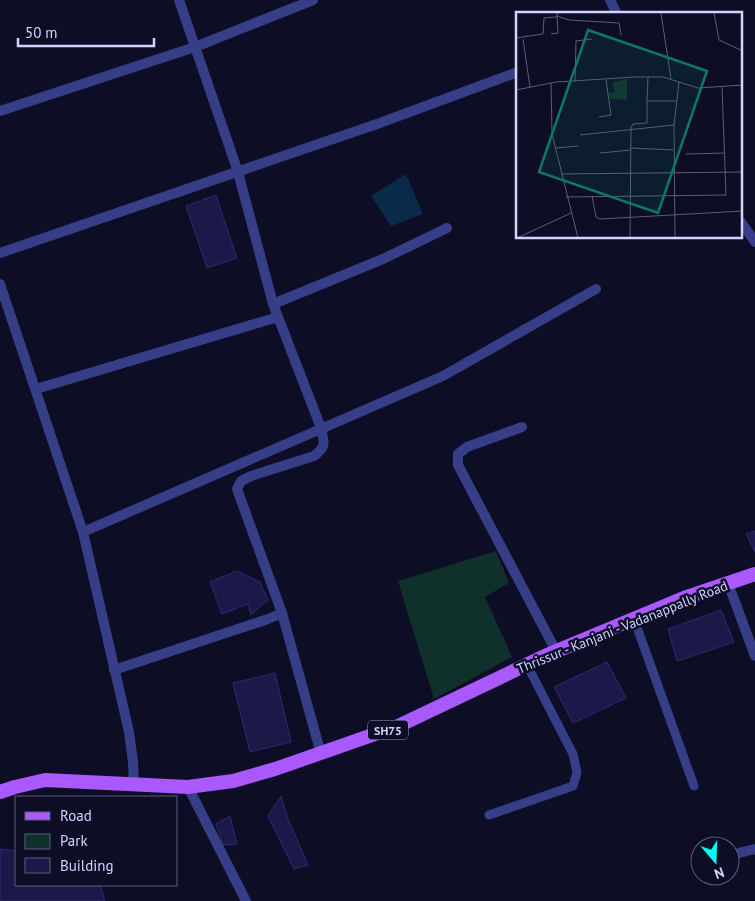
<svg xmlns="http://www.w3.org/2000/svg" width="755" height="901" font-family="'PT Sans',sans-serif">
<rect width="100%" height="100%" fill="#0e0d26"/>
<!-- green -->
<polygon fill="#10302b" points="496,551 509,583 485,597 512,657 434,699 398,581"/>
<!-- water -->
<polygon fill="#092a49" points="406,174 423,214 391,226 371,196"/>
<!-- building -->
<g fill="#1b1948" stroke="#2e2975">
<polygon points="216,195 237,258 207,268 186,206"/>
<polygon points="755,531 755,552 746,534"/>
<polygon points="237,571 260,582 268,600 251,615 248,604 222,614 210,582"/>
<polygon points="721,610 734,642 677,661 668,629"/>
<polygon points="607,662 626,698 573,723 554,687"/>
<polygon points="275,673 291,742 250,752 233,683"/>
<polygon points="281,796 288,819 308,865 294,869 268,816"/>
<polygon points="230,816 237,844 223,845 216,824"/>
<polygon points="0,849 16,851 16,885 100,885 105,901 0,901"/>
</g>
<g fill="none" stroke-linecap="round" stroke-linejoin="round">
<!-- service -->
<g stroke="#363e87" stroke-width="9">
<polyline points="634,619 694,786"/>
<polyline points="489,815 573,786 577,773 573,754 527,665"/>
</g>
<!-- minor -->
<g stroke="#363e87" stroke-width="10">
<path d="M179,0L238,172L273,304L321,428C324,442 327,446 314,456L251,476L241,481L237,489L282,613"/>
<polyline points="610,0 617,14"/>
<polyline points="0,111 195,47 313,0"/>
<polyline points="741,222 755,242"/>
<polyline points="0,253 377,124 518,72"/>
<polyline points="0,284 83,532 129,732 133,762 134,785"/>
<polyline points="273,304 383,259 447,228"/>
<polyline points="36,389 278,317"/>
<polyline points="522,427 467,447 458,454 458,465 556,651"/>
<polyline points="83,532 443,376 596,289"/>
<polyline points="728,583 755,656"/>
<polyline points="114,670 268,619 282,613 321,754"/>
<polyline points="188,787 246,901"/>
<polyline points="730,855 755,849"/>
</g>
<!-- primary -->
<polyline stroke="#aa59ff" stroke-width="14" points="0,792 15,787 45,780 188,787 233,781 275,769 398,726 547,655 684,598 755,574"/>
</g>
<g text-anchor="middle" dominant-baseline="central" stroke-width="5" stroke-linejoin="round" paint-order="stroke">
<!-- shield labels -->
<rect fill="#0e0d26" stroke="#9798be" stroke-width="1" x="368" y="720.5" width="40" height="19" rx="4"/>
<g font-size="12" font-weight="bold" fill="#d2d4ff">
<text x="388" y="730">SH75</text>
</g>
<!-- street labels -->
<g font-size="14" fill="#d2d4ff" stroke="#0e0d26">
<text transform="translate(622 627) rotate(-22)">Thrissur - Kanjani - Vadanappally Road</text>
</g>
</g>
<!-- overview -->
<g transform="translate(516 12)">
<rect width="226" height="226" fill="#0e0d26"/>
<path d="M111,67V88L94,87L93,81L98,80L97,70Z" fill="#10302b"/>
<path fill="none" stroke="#5c5d7d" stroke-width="1" d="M145,1L155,67M198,1L203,28L227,39M35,22L42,21L41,4L53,8L103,11L105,23M0,26L27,22L28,6L40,5L42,1M7,27L14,75M132,65L131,89H160M59,70L60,29L76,27M35,71L36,122L62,226M0,78L40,70L119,65H147L182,76L227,73M83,105L95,103L90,68M115,116L117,112L131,111V89M64,123L158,113M40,136L62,134M115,136L157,138M84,141L115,138M170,142L209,141M45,162L227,160M76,184L80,205L84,207L227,199M50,185L210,183L206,75M1,226L55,201M114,226L115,116M159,226L158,113L163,70"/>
<path fill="#0f766e" fill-opacity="0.15" stroke="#0f766e" stroke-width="2.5" d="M72,18L191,59L142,201L23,160Z"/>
<rect width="226" height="226" fill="none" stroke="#d2d4ff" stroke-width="2.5"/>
</g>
<!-- legend -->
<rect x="15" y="796" width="162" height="90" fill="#0e0d26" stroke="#5c5d7d"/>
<rect x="25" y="812" width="25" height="8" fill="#aa59ff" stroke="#5c5d7d"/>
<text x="60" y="821" font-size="15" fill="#d2d4ff">Road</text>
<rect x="25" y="834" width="25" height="15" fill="#10302b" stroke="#5c5d7d"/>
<text x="60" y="846" font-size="15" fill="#d2d4ff">Park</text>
<rect x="25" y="858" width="25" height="15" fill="#1b1948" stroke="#5c5d7d"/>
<text x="60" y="871" font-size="15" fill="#d2d4ff">Building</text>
<!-- north arrow -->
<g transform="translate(715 861) rotate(161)"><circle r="24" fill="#0e0d26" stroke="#5c5d7d"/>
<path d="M0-4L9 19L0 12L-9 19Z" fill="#00fdf3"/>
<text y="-8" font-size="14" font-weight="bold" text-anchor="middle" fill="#d2d4ff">N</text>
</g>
<!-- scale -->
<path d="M18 38v8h136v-8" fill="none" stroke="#d2d4ff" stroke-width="2.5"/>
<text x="25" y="38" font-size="15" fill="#d2d4ff" stroke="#0e0d26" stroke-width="4" paint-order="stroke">50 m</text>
</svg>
